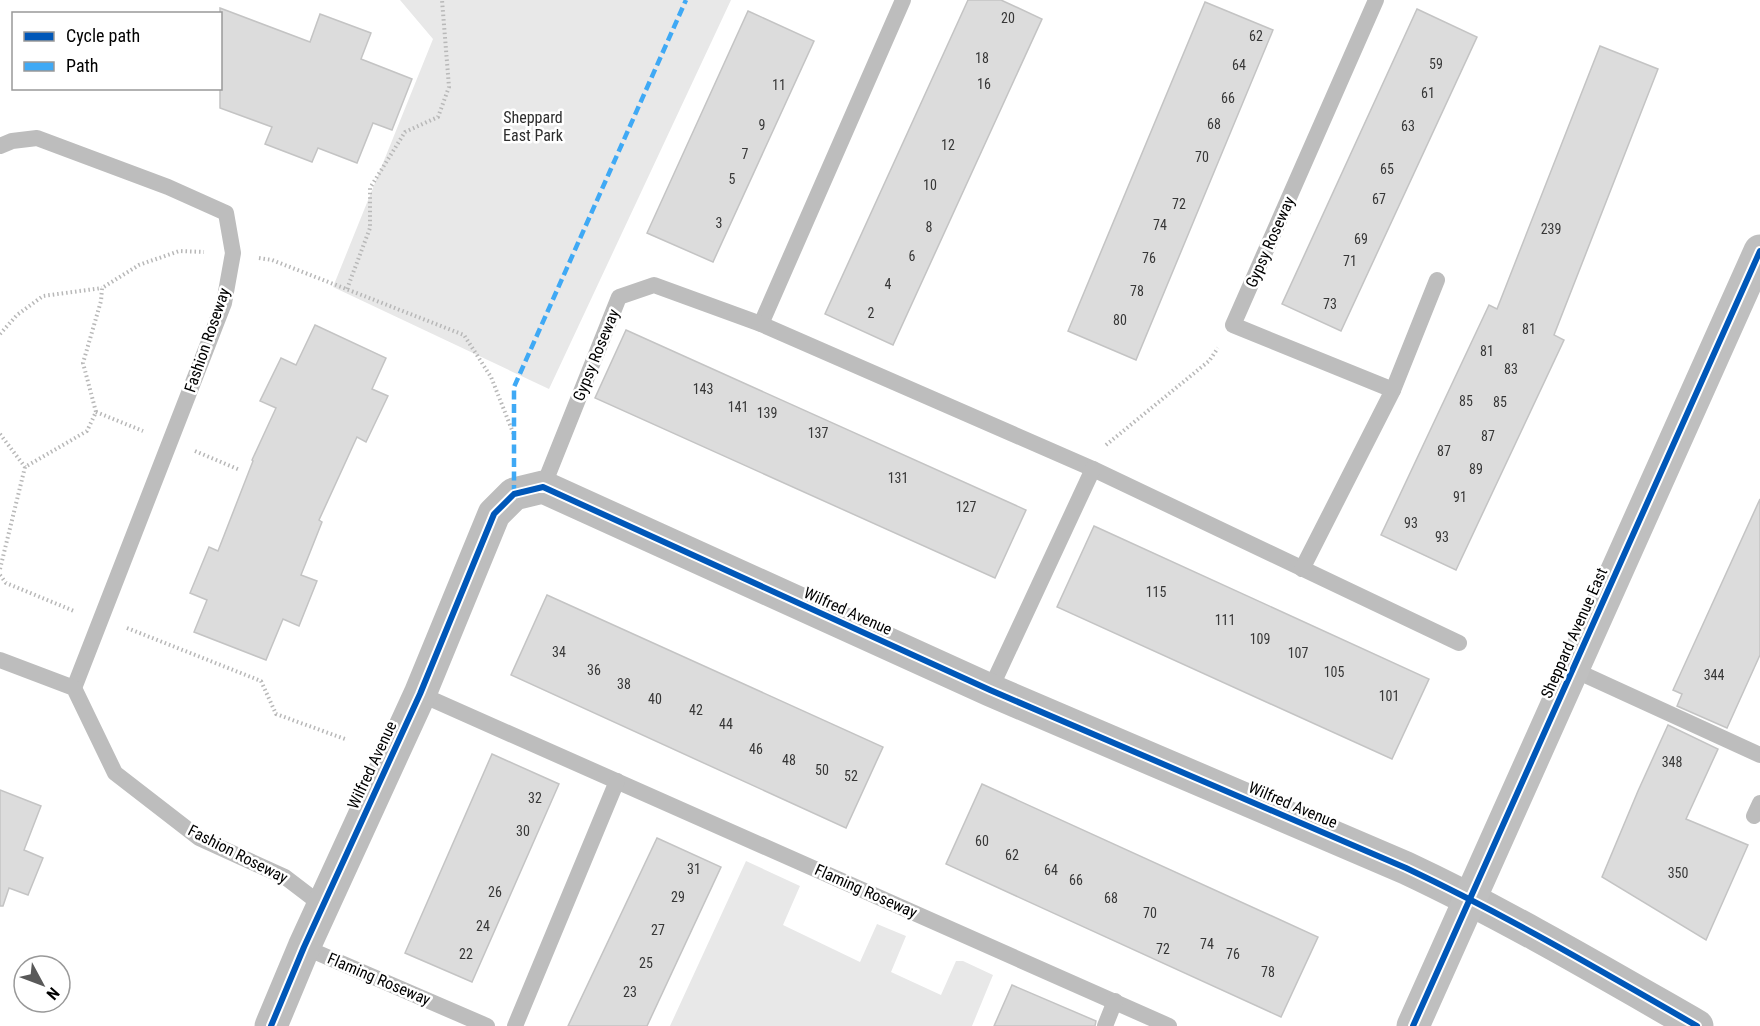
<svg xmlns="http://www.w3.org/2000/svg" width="1760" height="1026" font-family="'Roboto Condensed',sans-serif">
<rect width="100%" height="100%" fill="#fff"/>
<!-- green -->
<g fill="#e8e8e8">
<polygon points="400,0 731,0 549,389 333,287 433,39"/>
<polygon points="746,861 800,886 783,925 860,962 877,924 906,936 891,972 941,995 956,961 963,961 993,975 972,1026 670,1026"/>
</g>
<!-- building -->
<g fill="#dcdcdc" stroke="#c4c4c4" stroke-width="1.5">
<polygon points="968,0 1001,0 1042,19 893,345 825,314"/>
<polygon points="1205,2 1273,30 1136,360 1068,331"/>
<polygon points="220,8 310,42 320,14 371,33 361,59 412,79 392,130 373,123 357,163 318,148 312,162 265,144 272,127 220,108"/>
<polygon points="1417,9 1477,37 1341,331 1282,304"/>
<polygon points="748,11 814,41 713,262 647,233"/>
<polygon points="1600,46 1658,69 1554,335 1564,340 1456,570 1381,535 1489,305 1497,309"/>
<polygon points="315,325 386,358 372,389 388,396 366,442 357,437 319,520 322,522 301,575 317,581 299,626 283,619 266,660 194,632 207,600 190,593 209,547 218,551 253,461 252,460 276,408 260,401 281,358 296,365"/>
<polygon points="626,330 1026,510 995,578 595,398"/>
<polygon points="1760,499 1760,655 1727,728 1677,706 1682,694 1673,690"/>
<polygon points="1094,526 1429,679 1392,759 1057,607"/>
<polygon points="547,595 883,747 846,828 511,675"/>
<polygon points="1668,725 1718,749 1686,819 1748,845 1706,940 1602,877 1638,791"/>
<polygon points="492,754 559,784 472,982 405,953"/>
<polygon points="982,784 1318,937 1281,1017 946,864"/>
<polygon points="0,790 41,806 24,850 43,858 28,895 9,888 3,906 0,906"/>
<polygon points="657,838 721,867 647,1026 568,1026"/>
<polygon points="1012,985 1096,1021 1095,1026 994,1026"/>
</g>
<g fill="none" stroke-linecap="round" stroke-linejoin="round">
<!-- path -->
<g stroke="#b8b8b8" stroke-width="4" stroke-dasharray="1.5 3" stroke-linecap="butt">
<polyline points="259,258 272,260 464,335 491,377 514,435"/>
<polyline points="347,289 370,228 370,188 405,132 438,117 449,87 442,0"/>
<polyline points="0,334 17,315 43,296 102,288"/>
<polyline points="96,412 143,431"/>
<polyline points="0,434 25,467"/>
<polyline points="1106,445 1209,361 1218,348"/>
<polyline points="195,451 240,470"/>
<polyline points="0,569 25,467 87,431 96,412 83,363 101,301 102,288 139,265 179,251 204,252"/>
<polyline points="0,575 6,583 74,611"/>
<polyline points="127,628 261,681 276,714 345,739"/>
</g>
<!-- lane -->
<g stroke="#bdbdbd" stroke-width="16">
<polyline points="1376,0 1233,325 1393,390"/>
<polyline points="0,146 12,141 37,138 168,187 226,213 233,253 224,303 74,688"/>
<polyline points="761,324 903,0"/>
<polyline points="543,487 619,297 654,285 761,324 1093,469 1459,643"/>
<polyline points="1302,569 1393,390 1437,280"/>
<polyline points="0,660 74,688 115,773 199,838 285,877 323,906"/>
<polyline points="1572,669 1760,755"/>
<polyline points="990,690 1093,469"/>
<polyline points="420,694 1169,1026"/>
<polyline points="1754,816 1760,803"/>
<polyline points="304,947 487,1026"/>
<polyline points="515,1026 617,781"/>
<polyline points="1105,1026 1115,1001"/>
</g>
<!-- street -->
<path stroke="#bdbdbd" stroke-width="33" d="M271,1026L304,947L420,694L494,514L514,494L543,487L990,690L1406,868C1506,915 1601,971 1697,1026"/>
<!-- secondary -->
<polyline stroke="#bfbfbf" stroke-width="33" points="1413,1026 1760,251"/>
<!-- quiet -->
<polyline stroke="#3fa9f5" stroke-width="4.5" stroke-dasharray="9 4.5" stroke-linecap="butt" points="514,494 514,387 686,0"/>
<!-- cycleway casing -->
<g stroke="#fff" stroke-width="10">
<g id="cycleway">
<path d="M271,1026L304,947L420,694L494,514L514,494L543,487L990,690L1406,868C1506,915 1601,971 1697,1026"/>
<polyline points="1413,1026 1760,251"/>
</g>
</g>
<!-- cycleway -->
<use href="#cycleway" stroke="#0057b8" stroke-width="6"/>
</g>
<g text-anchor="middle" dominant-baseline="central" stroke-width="5" stroke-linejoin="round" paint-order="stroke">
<!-- number labels -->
<g font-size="14" fill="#373737">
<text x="1008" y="18">20</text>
<text x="1256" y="36">62</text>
<text x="982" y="58">18</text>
<text x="1436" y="64">59</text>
<text x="1239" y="65">64</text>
<text x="984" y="84">16</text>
<text x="779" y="85">11</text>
<text x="1428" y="93">61</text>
<text x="1228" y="98">66</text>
<text x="1214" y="124">68</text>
<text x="762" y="125">9</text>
<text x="1408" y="126">63</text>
<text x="948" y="145">12</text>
<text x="745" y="154">7</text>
<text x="1202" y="157">70</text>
<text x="1387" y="169">65</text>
<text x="732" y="179">5</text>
<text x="930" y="185">10</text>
<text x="1379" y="199">67</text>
<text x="1179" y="204">72</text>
<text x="719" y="223">3</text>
<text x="1160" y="225">74</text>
<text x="929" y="227">8</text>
<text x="1551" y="229">239</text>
<text x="1361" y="239">69</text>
<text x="912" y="256">6</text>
<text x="1149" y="258">76</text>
<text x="1350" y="261">71</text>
<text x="888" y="284">4</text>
<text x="1137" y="291">78</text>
<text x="1330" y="304">73</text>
<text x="871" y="313">2</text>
<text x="1120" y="320">80</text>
<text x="1529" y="329">81</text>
<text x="1487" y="351">81</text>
<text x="1511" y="369">83</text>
<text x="703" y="389">143</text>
<text x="1466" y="401">85</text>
<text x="1500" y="402">85</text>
<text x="738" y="407">141</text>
<text x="767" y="413">139</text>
<text x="818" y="433">137</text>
<text x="1488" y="436">87</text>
<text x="1444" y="451">87</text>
<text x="1476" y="469">89</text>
<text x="898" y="478">131</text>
<text x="1460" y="497">91</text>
<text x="966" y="507">127</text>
<text x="1411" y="523">93</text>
<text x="1442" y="537">93</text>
<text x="1156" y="592">115</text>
<text x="1225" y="620">111</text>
<text x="1260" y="639">109</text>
<text x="559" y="652">34</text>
<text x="1298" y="653">107</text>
<text x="594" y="670">36</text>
<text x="1334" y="672">105</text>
<text x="1714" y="675">344</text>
<text x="624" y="684">38</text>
<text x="1389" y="696">101</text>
<text x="655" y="699">40</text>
<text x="696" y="710">42</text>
<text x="726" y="724">44</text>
<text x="756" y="749">46</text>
<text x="789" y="760">48</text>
<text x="1672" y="762">348</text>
<text x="822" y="770">50</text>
<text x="851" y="776">52</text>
<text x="535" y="798">32</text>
<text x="523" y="831">30</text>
<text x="982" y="841">60</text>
<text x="1012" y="855">62</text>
<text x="694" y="869">31</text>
<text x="1051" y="870">64</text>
<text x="1678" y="873">350</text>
<text x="1076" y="880">66</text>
<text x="495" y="892">26</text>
<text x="678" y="897">29</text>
<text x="1111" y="898">68</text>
<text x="1150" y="913">70</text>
<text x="483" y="926">24</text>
<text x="658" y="930">27</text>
<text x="1207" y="944">74</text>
<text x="1163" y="949">72</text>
<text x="466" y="954">22</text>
<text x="1233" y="954">76</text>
<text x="646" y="963">25</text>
<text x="1268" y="972">78</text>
<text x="630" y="992">23</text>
</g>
<!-- park labels -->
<g font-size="16" fill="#2d2d2d" stroke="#fff">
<text x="533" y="117">Sheppard<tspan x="533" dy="18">East Park</tspan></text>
</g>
<!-- street labels -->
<g font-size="16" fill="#000" stroke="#fff">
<text transform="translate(1270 242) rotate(-66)">Gypsy Roseway</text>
<text transform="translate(207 340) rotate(-71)">Fashion Roseway</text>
<text transform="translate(596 355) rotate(-68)">Gypsy Roseway</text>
<text transform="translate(848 611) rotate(24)">Wilfred Avenue</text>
<text transform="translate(1574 633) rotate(-66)">Sheppard Avenue East</text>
<text transform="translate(372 765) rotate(-65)">Wilfred Avenue</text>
<text transform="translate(1293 805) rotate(23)">Wilfred Avenue</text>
<text transform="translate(238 854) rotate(27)">Fashion Roseway</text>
<text transform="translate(866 891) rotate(24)">Flaming Roseway</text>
<text transform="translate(379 979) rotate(23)">Flaming Roseway</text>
</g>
</g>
<!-- legend -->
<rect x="12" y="12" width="210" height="78" fill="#ffffff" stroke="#999999" stroke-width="1.5"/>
<rect x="24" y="32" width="30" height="9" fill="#0057b8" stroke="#999999" stroke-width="1.5"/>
<text x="66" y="42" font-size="18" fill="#000000">Cycle path</text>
<rect x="24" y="62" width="30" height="9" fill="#3fa9f5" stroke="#999999" stroke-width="1.5"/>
<text x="66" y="72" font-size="18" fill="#000000">Path</text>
<!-- north arrow -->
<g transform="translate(42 984) rotate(131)"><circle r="28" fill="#ffffff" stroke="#999999" stroke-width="1.5"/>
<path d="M0-4.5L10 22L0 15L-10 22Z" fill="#595959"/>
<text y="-9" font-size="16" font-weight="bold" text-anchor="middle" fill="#000000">N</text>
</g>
</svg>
